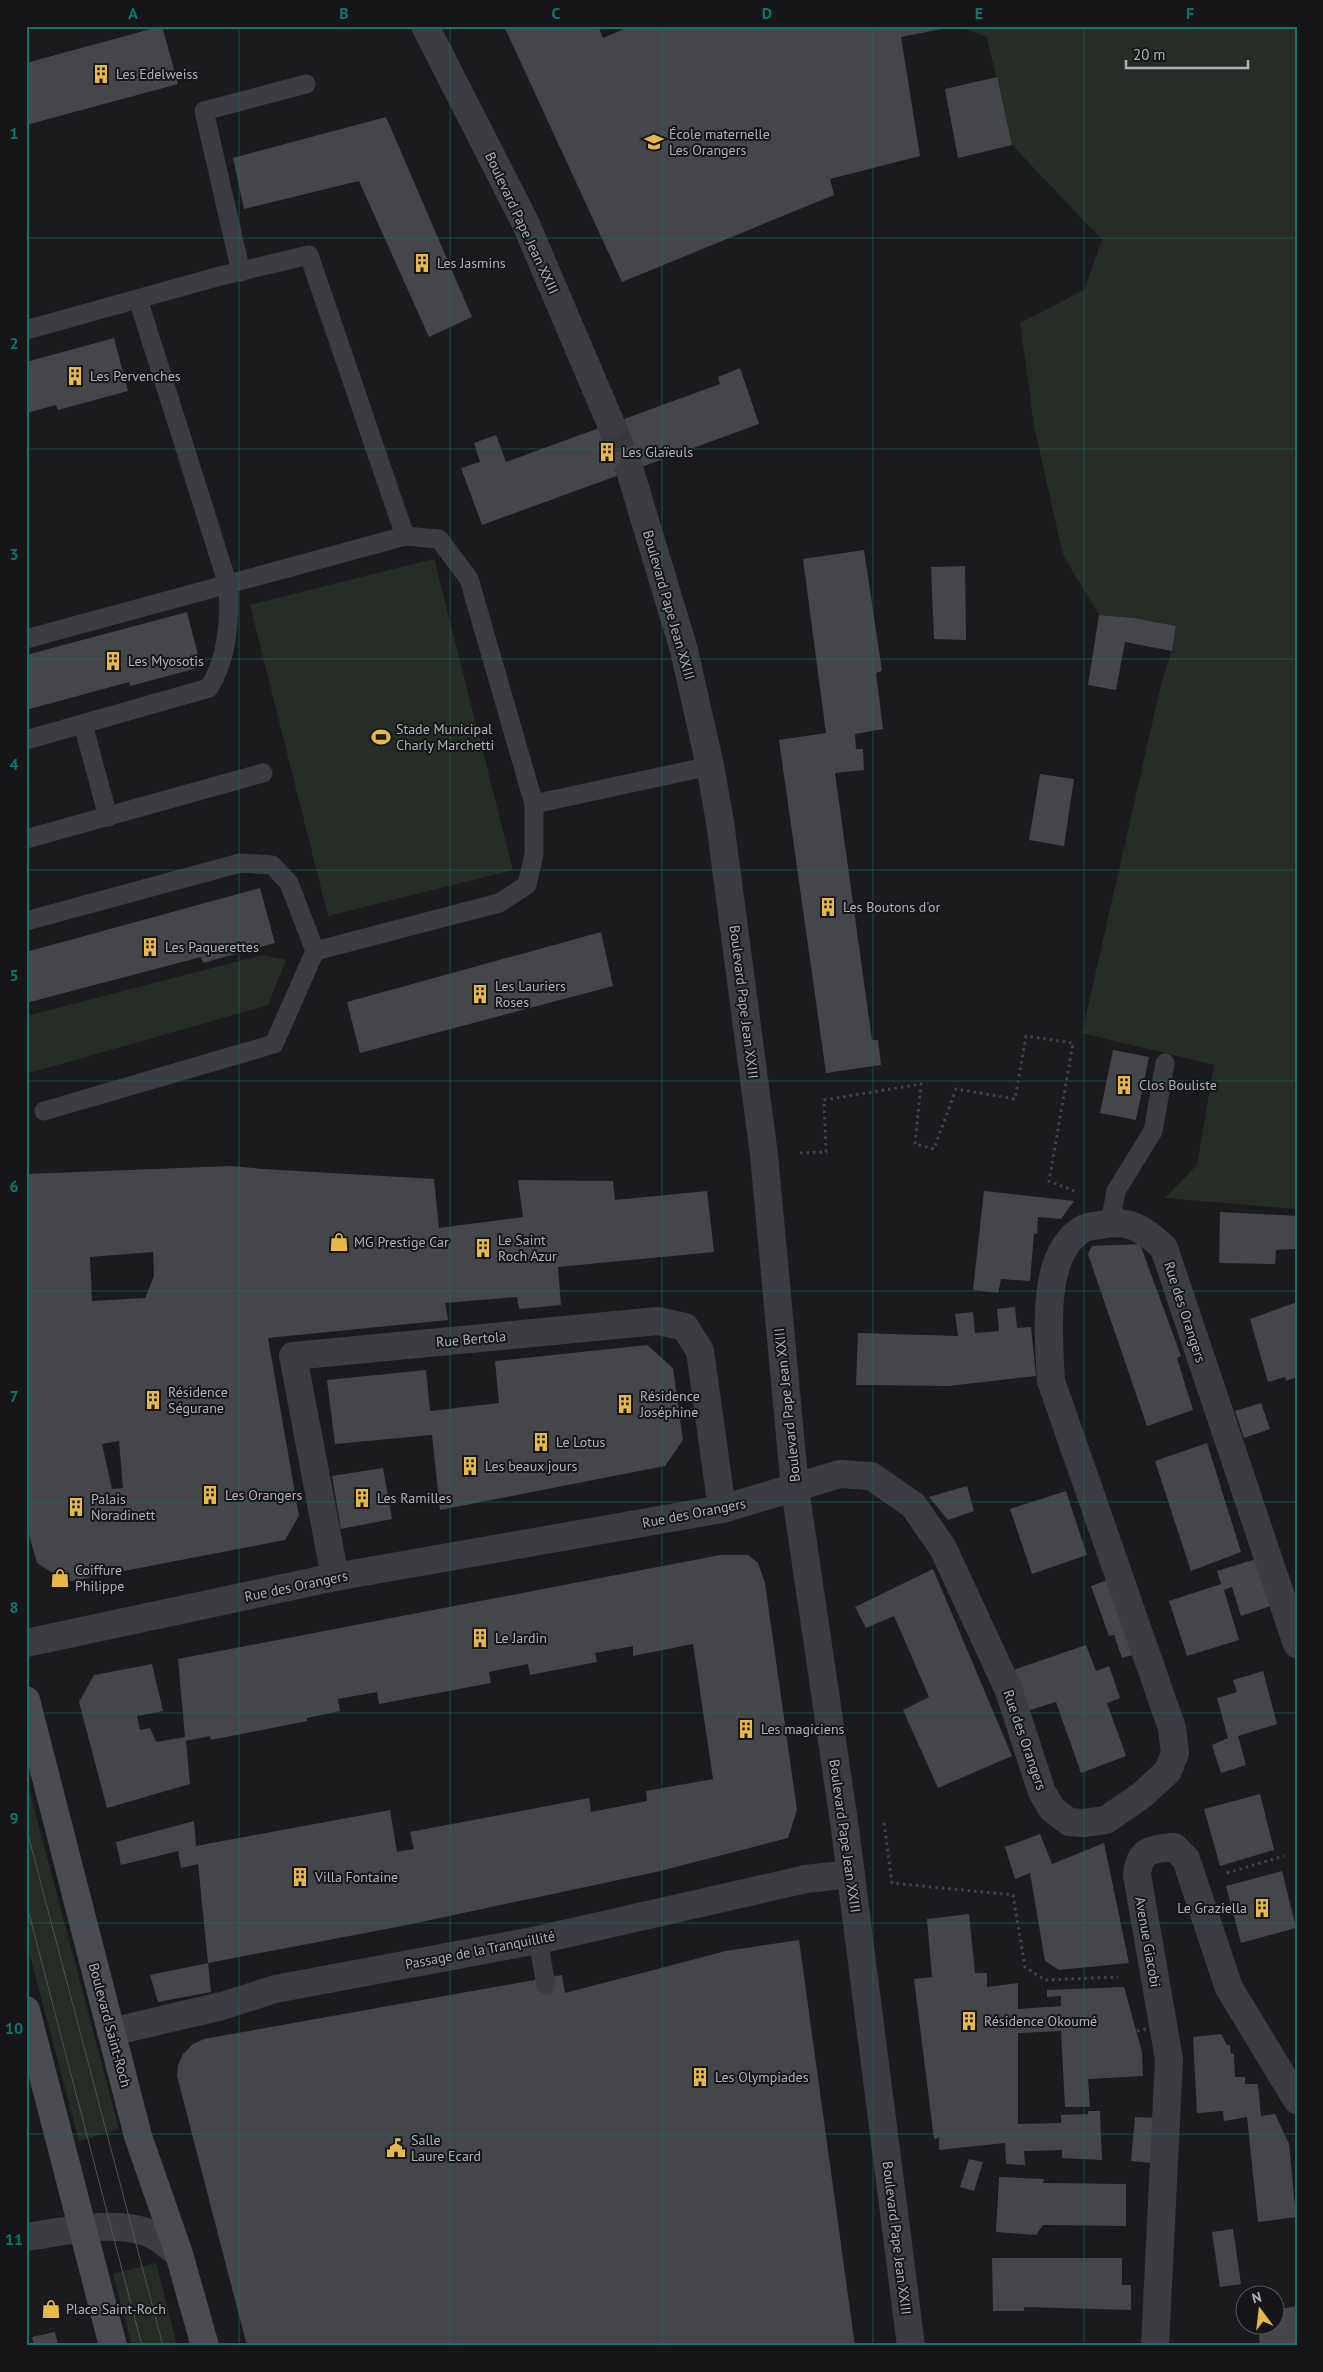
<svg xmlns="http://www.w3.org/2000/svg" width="1323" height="2372" font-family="'PT Sans',sans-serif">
<rect width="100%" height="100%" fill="#1b1b1d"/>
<!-- green -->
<g fill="#252d26">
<polygon points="959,26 1297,26 1297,1209 1165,1198 1197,1165 1214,1065 1082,1033 1162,680 1172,651 1176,626 1134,618 1099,615 1063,555 1034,426 1020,323 1084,290 1102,240 1012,145 987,37"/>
<polygon points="434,559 513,870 328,916 250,605"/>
<polygon points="263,955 286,960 268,1005 26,1074 26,1016"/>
<polygon points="26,1778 119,2129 79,2141 26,1940"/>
<polygon points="156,2263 177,2346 132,2346 113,2274"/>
</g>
<!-- building -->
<g fill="#45464a" fill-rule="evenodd">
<polygon points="162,26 178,84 26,125 26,63"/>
<polygon points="504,26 598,26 603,38 631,26 951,27 901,37 920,156 830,179 834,195 622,282"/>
<polygon points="997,77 1012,145 958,158 945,89"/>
<polygon points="386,117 472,317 429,337 359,181 244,209 233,158"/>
<polygon points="114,338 128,391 58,410 56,405 26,413 26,362"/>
<polygon points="740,368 759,424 482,525 461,468 480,462 474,443 496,435 506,462 720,384 718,377"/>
<polygon points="864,550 882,671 876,673 883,729 855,734 856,749 863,749 864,770 835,773 872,1040 878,1040 881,1065 826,1073 779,740 826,733 803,559"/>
<polygon points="965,566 966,640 934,639 931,567"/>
<polygon points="187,612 201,667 130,686 129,682 26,710 26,655"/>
<polygon points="1099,615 1134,618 1176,626 1172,651 1125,642 1116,690 1088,685"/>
<polygon points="1040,774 1074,779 1064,846 1029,840"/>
<polygon points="260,888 275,943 203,963 201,957 26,1003 26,952"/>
<polygon points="601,932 613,986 360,1053 347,1002"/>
<polygon points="1113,1050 1149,1057 1136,1120 1100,1113"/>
<path d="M231,1166L263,1169L434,1179L439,1228L523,1217L518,1180L613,1181L615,1200L707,1191L714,1252L558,1267L561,1305L519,1309L517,1297L445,1303L448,1320L268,1338L299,1516L285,1540L67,1582L37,1563L26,1524V1174ZM153,1252L154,1276L145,1298L92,1301L90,1257ZM119,1441L123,1488L112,1489L102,1444Z"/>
<polygon points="984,1191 1074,1201 1061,1219 1038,1217 1037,1234 1034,1233 1030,1281 1001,1279 998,1293 973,1290"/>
<polygon points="1220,1212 1297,1216 1297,1249 1276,1250 1275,1264 1219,1263"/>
<polygon points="1140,1244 1181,1356 1177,1358 1193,1410 1147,1426 1088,1254 1092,1246"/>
<polygon points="1297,1302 1297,1377 1286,1381 1285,1377 1268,1382 1250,1319"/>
<polygon points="1015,1307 1017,1328 1031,1327 1036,1376 949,1386 856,1385 858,1333 958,1336 955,1314 973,1312 975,1333 999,1331 997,1309"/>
<polygon points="647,1345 673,1368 683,1440 665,1466 440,1510 432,1435 335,1444 327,1380 426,1370 430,1411 499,1403 495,1361"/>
<polygon points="1261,1403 1270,1429 1244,1438 1235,1411"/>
<polygon points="1207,1443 1241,1552 1191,1571 1155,1461"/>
<polygon points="383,1468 392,1519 341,1529 332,1476"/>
<polygon points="967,1486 974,1511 948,1520 929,1497"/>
<polygon points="1066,1491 1087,1555 1032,1574 1010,1509"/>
<polygon points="720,1555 748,1555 758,1563 765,1583 797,1810 788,1838 656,1872 407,1925 208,1963 198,1864 181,1868 178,1851 121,1865 116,1842 194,1821 196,1846 390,1810 397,1852 414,1849 410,1832 589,1798 591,1812 647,1801 646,1791 713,1779 693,1644 633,1656 633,1646 595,1653 597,1662 530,1675 528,1664 489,1672 491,1683 379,1704 377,1692 338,1699 340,1711 307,1718 307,1721 211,1740 210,1736 186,1741 190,1784 107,1808 79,1702 94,1675 152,1664 163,1711 137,1716 140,1730 150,1728 156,1742 185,1737 178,1659"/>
<polygon points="1256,1559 1271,1606 1241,1616 1232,1587 1224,1590 1239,1640 1187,1656 1169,1601 1221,1584 1217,1571"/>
<polygon points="933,1569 1012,1756 938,1788 903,1710 929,1697 908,1648 894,1616 866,1628 855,1607"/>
<polygon points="1110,1579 1136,1654 1122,1658 1114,1635 1109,1636 1091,1586"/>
<polygon points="1086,1645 1096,1671 1109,1666 1120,1698 1107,1703 1126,1756 1081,1773 1056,1702 1027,1711 1013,1670"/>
<polygon points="1263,1671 1277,1724 1238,1736 1246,1765 1221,1773 1212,1745 1228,1738 1217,1698 1237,1692 1233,1680"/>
<polygon points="1260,1794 1274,1850 1220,1866 1204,1809"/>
<polygon points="1040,1834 1052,1864 1104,1843 1129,1963 1059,1970 1045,1961 1030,1873 1015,1879 1005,1847"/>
<polygon points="1282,1871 1296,1928 1241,1943 1226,1886"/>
<polygon points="969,1914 975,1973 987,1973 987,1987 1018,1983 1018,2009 1061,2006 1061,1996 1047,1997 1047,1990 1124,1987 1142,2052 1143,2076 1088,2079 1090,2107 1065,2107 1061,2031 1018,2033 1018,2124 1061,2123 1061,2115 1088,2114 1088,2111 1100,2111 1102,2160 1062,2158 1062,2150 1024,2151 1025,2165 1006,2164 1005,2143 939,2150 939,2138 934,2139 914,1979 932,1977 927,1919"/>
<polygon points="799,1940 855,2346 247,2346 177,2076 178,2065 183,2054 193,2044 204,2039 562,1975 565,1993 726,1951"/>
<polygon points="208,1963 211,1992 158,2002 150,1975"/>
<polygon points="1221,2034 1227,2045 1230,2045 1231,2054 1234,2054 1235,2077 1245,2077 1245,2084 1258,2084 1261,2116 1275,2114 1289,2144 1296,2217 1258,2222 1247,2117 1224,2121 1223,2111 1197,2113 1193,2037"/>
<polygon points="1135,2117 1155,2118 1152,2163 1131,2161"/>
<polygon points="969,2159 983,2162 974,2191 960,2187"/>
<polygon points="999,2177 1044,2179 1043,2183 1126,2184 1126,2226 1043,2225 1036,2235 996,2232"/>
<polygon points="1233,2229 1241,2284 1220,2287 1212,2232"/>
<polygon points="992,2258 1122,2258 1122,2285 1131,2285 1131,2310 1024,2307 1024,2311 993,2311"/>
<polygon points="1297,2306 1297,2346 1260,2346 1258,2324 1276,2324 1276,2310"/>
<polygon points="55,2332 58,2346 34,2346 32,2337"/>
</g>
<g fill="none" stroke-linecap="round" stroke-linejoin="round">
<!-- minor-tunnel -->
<polyline stroke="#39393d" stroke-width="28" stroke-dasharray="28 14" stroke-linecap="butt" points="611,424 630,471"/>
<!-- path -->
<g stroke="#424449" stroke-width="3" stroke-dasharray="2.5 4" stroke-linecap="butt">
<polyline points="800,1153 826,1152 824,1100 921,1084 915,1144 934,1149 956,1089 1015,1099 1026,1036 1073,1043 1049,1181 1077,1192"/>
<polyline points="884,1823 892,1883 1013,1895 1025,1967 1045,1980 1118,1977"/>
<polyline points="1227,1873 1284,1856"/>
</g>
<!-- service -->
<g stroke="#3c3d42" stroke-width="19">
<polyline points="241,272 204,111 306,84"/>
<polyline points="26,330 220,276 309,255 405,536 439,539 469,579 534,804 710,766"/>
<polyline points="26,639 405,536"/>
<polyline points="83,724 108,817"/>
<path d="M26,740L209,688C228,657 230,620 228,585L138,299"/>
<polyline points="26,839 263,773"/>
<polyline points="26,921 240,863 272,865 289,883 315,951 274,1044 44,1111"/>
<polyline points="315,951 499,903 527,885 534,854 534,804"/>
<polyline points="1110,1223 1116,1191 1153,1131 1165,1063"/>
<polyline points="538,1940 546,1985"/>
</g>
<!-- minor -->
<g stroke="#3c3d42" stroke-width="28">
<polyline points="425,26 525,222 611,424"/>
<polyline points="630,471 684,650 710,766 720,822 764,1155 795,1489 845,1829 911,2346"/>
<polyline points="335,1577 293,1356 658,1321 685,1327 700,1351 722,1509"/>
<path d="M26,1643L335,1577L722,1509L840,1474L871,1476L913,1505L943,1548L1009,1691L1042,1792L1052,1809L1069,1822L1083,1823L1106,1820L1142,1795L1168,1771L1175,1753L1172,1728L1051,1381C1049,1338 1039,1251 1085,1228C1089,1226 1095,1226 1100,1225C1129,1219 1143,1228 1164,1248L1297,1644"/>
<polyline points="111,2032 222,2006 275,1989 538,1940 806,1879 851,1874"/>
<path d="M26,2237C63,2232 121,2217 155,2236C163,2241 171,2248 179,2254"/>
<path d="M1155,2346L1169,2059L1137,1875C1139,1850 1151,1849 1174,1847L1186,1859L1229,1988L1297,2100"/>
</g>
<!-- secondary -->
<g stroke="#4a4c52" stroke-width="28">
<polyline points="26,1700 138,2136 179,2254 205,2346"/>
<polyline points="26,2010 113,2346"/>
</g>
<!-- tram -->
<g stroke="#515359" stroke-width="1">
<polyline points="26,1827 163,2346"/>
<polyline points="26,1902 142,2346"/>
</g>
<!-- path-bridge -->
<polyline stroke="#424449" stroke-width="3" stroke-dasharray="2.5 4" stroke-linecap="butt" points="1137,2031 1150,2028"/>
</g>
<!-- grid -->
<path fill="none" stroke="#0f766e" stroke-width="1" stroke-opacity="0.55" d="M239,26V2346M450,26V2346M662,26V2346M873,26V2346M1084,26V2346M26,238H1297M26,449H1297M26,659H1297M26,870H1297M26,1081H1297M26,1291H1297M26,1502H1297M26,1713H1297M26,1923H1297M26,2134H1297"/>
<!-- icons -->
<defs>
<g id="building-bare" transform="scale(1.5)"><path d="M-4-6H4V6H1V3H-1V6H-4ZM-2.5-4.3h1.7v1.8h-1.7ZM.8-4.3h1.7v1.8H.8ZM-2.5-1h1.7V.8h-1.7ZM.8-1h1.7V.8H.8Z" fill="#e6b94a" stroke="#161618" stroke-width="2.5" paint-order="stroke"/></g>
<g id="school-bare" transform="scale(1.5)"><path d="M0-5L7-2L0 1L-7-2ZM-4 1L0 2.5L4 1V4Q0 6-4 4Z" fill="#e6b94a" stroke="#161618" stroke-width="2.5" paint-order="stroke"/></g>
<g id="stadium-bare" transform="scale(1.5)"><path d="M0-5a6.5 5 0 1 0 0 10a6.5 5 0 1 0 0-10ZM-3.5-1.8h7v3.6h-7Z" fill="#e6b94a" stroke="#161618" stroke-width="2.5" paint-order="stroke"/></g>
<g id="shop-bare" transform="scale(1.5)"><path d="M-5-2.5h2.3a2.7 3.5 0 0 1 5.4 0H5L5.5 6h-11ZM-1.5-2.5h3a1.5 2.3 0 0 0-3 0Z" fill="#e6b94a" stroke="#161618" stroke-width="2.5" paint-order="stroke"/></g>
<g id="civic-bare" transform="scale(1.5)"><path d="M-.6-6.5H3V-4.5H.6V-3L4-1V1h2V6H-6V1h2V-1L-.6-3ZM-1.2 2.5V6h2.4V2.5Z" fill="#e6b94a" stroke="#161618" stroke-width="2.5" paint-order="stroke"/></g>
</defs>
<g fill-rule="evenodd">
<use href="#building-bare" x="101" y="74"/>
<use href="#school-bare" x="654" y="142"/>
<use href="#building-bare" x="422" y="263"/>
<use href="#building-bare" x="75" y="376"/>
<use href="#building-bare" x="607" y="452"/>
<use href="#building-bare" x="113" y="661"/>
<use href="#stadium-bare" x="381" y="737"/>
<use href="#building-bare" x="828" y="907"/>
<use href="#building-bare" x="150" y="947"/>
<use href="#building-bare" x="480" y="994"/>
<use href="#building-bare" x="1124" y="1085"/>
<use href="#shop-bare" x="339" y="1242"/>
<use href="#building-bare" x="483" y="1248"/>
<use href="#building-bare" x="153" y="1400"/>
<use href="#building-bare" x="625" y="1404"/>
<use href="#building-bare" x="541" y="1442"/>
<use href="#building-bare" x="470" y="1466"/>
<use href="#building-bare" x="210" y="1495"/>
<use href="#building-bare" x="362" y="1498"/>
<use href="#building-bare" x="76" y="1507"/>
<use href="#shop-bare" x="60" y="1578"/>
<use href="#building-bare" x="480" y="1638"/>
<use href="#building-bare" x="746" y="1729"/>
<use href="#building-bare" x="300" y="1877"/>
<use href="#building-bare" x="1262" y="1908"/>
<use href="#building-bare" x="969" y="2021"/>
<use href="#building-bare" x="700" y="2077"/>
<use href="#civic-bare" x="396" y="2148"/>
<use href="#shop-bare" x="51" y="2309"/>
</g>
<g text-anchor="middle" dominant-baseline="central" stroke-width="4" stroke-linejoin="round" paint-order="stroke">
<!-- poi labels -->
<g font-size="14" fill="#afb2bb" stroke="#161618" text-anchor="start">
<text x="116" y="74">Les Edelweiss</text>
<text x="669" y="134">École maternelle<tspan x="669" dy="16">Les Orangers</tspan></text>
<text x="437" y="263">Les Jasmins</text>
<text x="90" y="376">Les Pervenches</text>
<text x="622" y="452">Les Glaïeuls</text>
<text x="128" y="661">Les Myosotis</text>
<text x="396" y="729">Stade Municipal<tspan x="396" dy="16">Charly Marchetti</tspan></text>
<text x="843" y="907">Les Boutons d'or</text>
<text x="165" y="947">Les Paquerettes</text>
<text x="495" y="986">Les Lauriers<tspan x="495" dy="16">Roses</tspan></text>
<text x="1139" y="1085">Clos Bouliste</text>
<text x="498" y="1240">Le Saint<tspan x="498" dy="16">Roch Azur</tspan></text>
<text x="354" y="1242">MG Prestige Car</text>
<text x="168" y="1392">Résidence<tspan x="168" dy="16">Ségurane</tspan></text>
<text x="640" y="1396">Résidence<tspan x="640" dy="16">Joséphine</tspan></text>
<text x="556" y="1442">Le Lotus</text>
<text x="485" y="1466">Les beaux jours</text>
<text x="225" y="1495">Les Orangers</text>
<text x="377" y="1498">Les Ramilles</text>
<text x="91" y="1499">Palais<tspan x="91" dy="16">Noradinett</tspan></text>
<text x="75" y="1570">Coiffure<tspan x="75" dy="16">Philippe</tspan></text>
<text x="495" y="1638">Le Jardin</text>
<text x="761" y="1729">Les magiciens</text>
<text x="315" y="1877">Villa Fontaine</text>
<text x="1247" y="1908" text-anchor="end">Le Graziella</text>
<text x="984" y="2021">Résidence Okoumé</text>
<text x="715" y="2077">Les Olympiades</text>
<text x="411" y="2140">Salle<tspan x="411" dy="16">Laure Ecard</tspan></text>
<text x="66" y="2309">Place Saint-Roch</text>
</g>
<!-- street labels -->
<g font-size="14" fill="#afb2bb" stroke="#161618">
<text transform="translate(522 223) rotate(65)">Boulevard Pape Jean XXIII</text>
<text transform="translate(669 605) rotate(74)">Boulevard Pape Jean XXIII</text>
<text transform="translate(744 1002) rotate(83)">Boulevard Pape Jean XXIII</text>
<text transform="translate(1185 1312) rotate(72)">Rue des Orangers</text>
<text transform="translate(471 1339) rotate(-5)">Rue Bertola</text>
<text transform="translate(787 1405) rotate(-96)">Boulevard Pape Jean XXIII</text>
<text transform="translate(694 1513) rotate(-11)">Rue des Orangers</text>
<text transform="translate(296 1586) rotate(-12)">Rue des Orangers</text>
<text transform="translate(1025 1740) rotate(71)">Rue des Orangers</text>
<text transform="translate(845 1836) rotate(82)">Boulevard Pape Jean XXIII</text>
<text transform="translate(1148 1942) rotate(80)">Avenue Giacobi</text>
<text transform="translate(480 1950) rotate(-11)">Passage de la Tranquillité</text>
<text transform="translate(110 2025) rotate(75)">Boulevard Saint-Roch</text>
<text transform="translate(897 2238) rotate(83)">Boulevard Pape Jean XXIII</text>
</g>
</g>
<!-- border -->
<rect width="1323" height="2372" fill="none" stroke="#161618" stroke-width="55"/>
<!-- north arrow -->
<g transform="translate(1260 2310) rotate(345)"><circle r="24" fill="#161618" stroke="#535459"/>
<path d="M0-4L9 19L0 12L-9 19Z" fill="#e6b94a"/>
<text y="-8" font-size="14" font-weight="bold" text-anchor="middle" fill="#afb2bb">N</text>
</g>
<!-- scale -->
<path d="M1126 60v8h122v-8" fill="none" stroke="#afb2bb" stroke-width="2.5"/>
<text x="1133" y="60" font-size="15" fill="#afb2bb" stroke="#161618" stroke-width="4" paint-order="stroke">20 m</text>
<rect x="28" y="28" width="1268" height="2316" fill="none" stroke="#0f766e" stroke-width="2"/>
<g font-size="16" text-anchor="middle" font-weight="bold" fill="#0f766e">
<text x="133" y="19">A</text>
<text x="344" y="19">B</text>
<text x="556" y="19">C</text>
<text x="767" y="19">D</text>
<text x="979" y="19">E</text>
<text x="1190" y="19">F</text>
<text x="14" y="139">1</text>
<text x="14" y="349">2</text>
<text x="14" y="560">3</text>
<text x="14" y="770">4</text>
<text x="14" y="981">5</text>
<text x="14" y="1192">6</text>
<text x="14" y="1402">7</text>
<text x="14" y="1613">8</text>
<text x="14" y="1824">9</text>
<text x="14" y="2034">10</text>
<text x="14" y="2245">11</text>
</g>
</svg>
